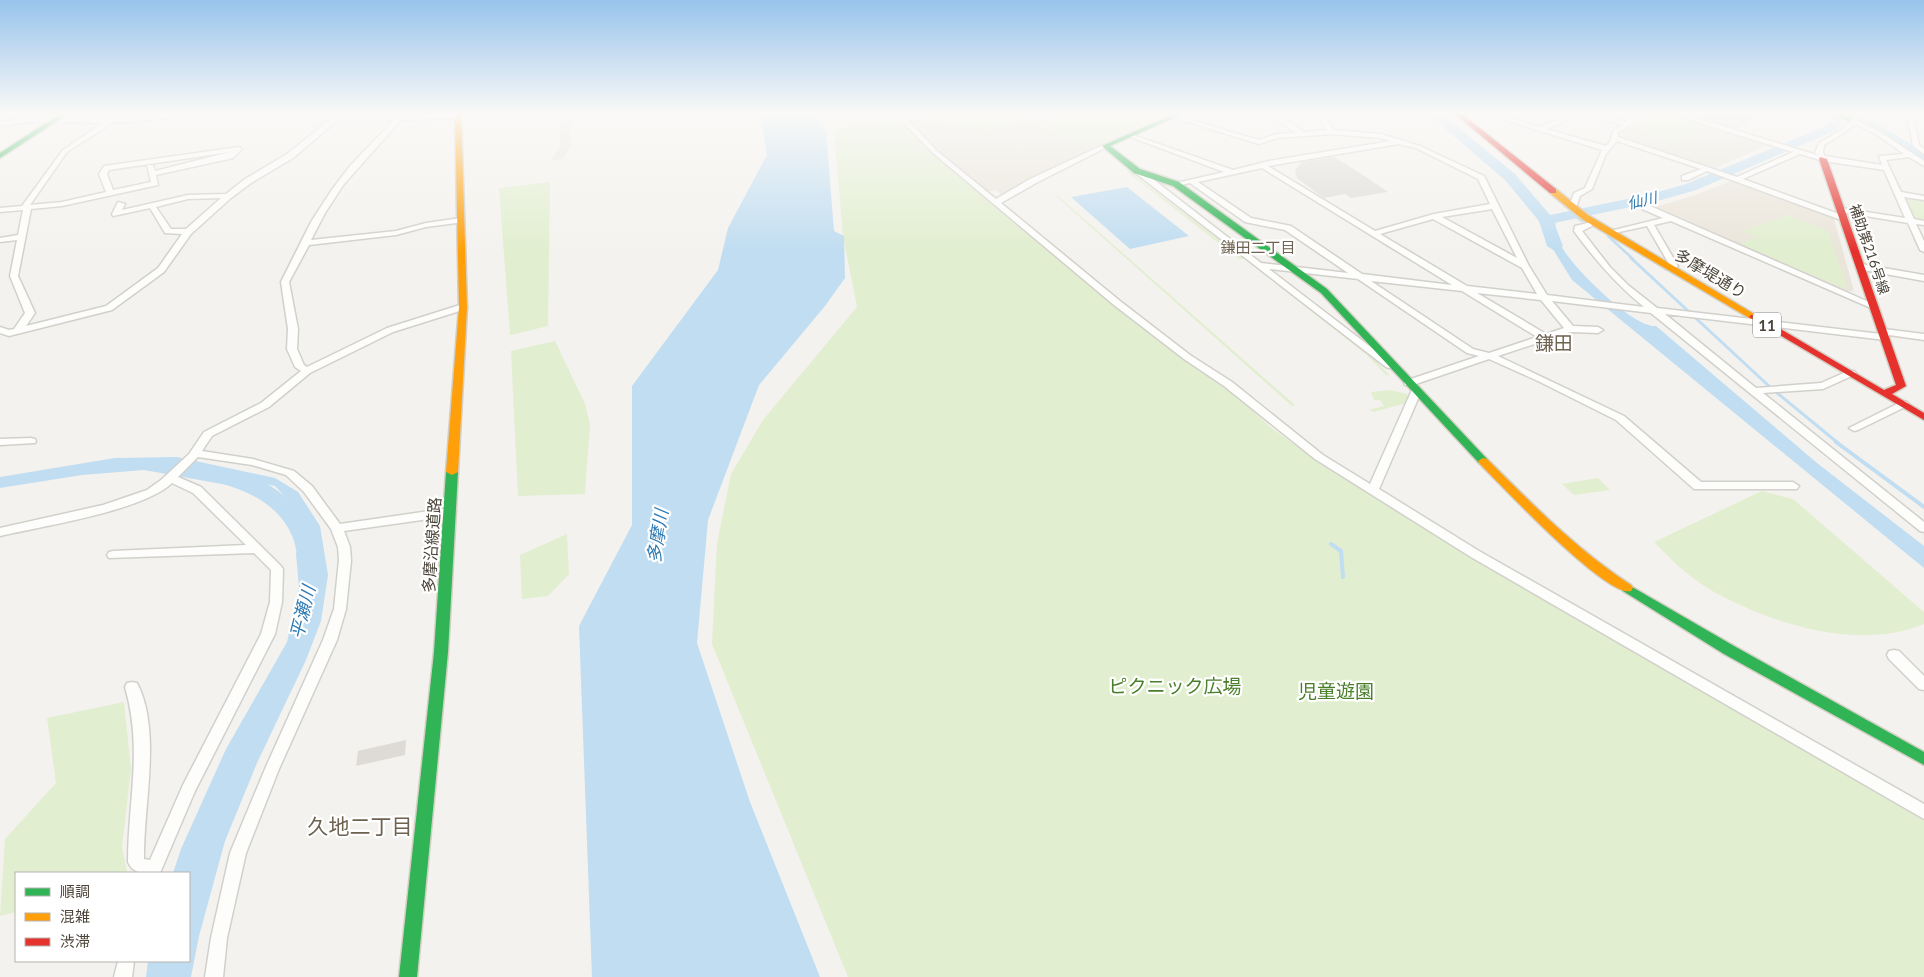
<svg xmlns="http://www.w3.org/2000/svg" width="1924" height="977" font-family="Lato,'Noto Sans JP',sans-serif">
<rect width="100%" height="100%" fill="#f4f2ee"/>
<!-- education -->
<g fill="#eae5da">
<polygon points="918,114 1169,114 1033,178 1003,196 996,190 987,192 941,152 907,119"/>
<polygon points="1633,114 1665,114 1768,145 1715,168 1709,167 1622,138 1622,132 1638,123"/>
<polygon points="1731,181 1834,219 1854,291 1844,291 1652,208 1696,195"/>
</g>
<!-- green -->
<g fill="#e1eecf">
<polygon points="933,114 1028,114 982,133"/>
<polygon points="1072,114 1166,114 1093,146 1040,127"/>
<polygon points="1660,115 1662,115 1704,127 1692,133 1695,135 1678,143 1635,129 1644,124 1643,122"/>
<polygon points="902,122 958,176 1093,289 1172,351 1233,393 1269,426 1320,463 1415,523 1724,700 1924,821 1924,977 848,977 712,644 717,543 731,474 763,420 857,307 843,236 834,130 853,125"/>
<polygon points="1126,171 1129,171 1244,259 1239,259"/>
<polygon points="550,182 548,326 510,335 499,188"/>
<polygon points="1055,195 1058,196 1295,405 1292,406"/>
<polygon points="1904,196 1924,199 1924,221 1915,220"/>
<polygon points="1787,215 1828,231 1847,287 1841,287 1740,244 1757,237 1743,231"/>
<polygon points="1259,269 1368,353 1390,376 1386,375 1367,355 1257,269"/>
<polygon points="555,341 585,404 590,424 585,494 518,496 511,351"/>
<polygon points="1390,390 1407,394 1409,397 1406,403 1374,412 1369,410 1384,406 1380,400 1374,400 1371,392"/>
<polygon points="1598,478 1610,490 1574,495 1562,484"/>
<path d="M1762,491L1793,499L1924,612V624C1858,652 1768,623 1709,589C1688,576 1671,560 1654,542Z"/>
<polygon points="567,534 569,574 548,596 522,599 520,555"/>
<polygon points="124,702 131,769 122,847 127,872 16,873 16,912 0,916 5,839 56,783 47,718"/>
</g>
<!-- parking -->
<polygon fill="#e6e3df" points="559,114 569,114 571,146 563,159 551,160 560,147"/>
<!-- water -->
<g fill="#c0ddf1">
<polygon points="760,114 817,114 826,131 834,231 844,236 845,278 825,306 759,385 708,520 697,643 750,802 820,977 592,977 579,626 632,525 632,386 718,270 728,228 767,155"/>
<polygon points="1127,187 1189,236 1130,249 1071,197"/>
<path d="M1537,217L1555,220C1556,230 1557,240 1563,249C1575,269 1633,328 1656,326L1817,463L1924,546V568L1572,280L1551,246Z"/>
<polygon points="177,457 275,478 298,492 320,526 328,575 321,621 306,660 257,763 225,841 199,936 191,977 146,977 148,961 189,961 189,873 173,873 181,849 226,749 287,642 299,587 296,554 305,529 289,501 275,486 260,483 233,486 144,470 82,475 0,488 0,477 115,458"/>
</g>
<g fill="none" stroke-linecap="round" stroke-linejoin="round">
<!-- stream-far2 -->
<g stroke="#c0ddf1" stroke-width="2.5">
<polyline points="1396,114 1409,118"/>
<polyline points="1571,214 1582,221"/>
<polyline points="1608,236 1633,259"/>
</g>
<!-- stream-far1 -->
<polyline stroke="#c0ddf1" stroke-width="3" points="1631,258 1770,387 1838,443"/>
<!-- stream -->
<g stroke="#c0ddf1" stroke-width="4">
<polyline points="1836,442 1924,507"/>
<polyline points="1331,544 1341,551 1343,577"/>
</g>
<!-- river -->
<g fill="#c0ddf1" fill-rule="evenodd">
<polygon points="1428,114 1442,114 1515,174 1550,215 1651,194 1686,184 1828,125 1833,114 1845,114 1837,130 1696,190 1654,202 1554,223 1563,246 1555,251 1547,246 1539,221 1505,180"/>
<polygon points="1848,114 1860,114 1924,152 1924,162 1850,120"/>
<path d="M220,469C233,473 248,475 261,481C294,496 315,528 321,562L318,568L310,570L302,568C296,559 297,548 293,538C279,503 246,490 213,481L210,476L213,471Z"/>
</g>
</g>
<!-- building -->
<g fill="#dedbd6">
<polygon points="1689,114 1762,114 1737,129"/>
<polygon points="1334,157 1363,175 1388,192 1351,198 1345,194 1324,198 1297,178 1295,170 1302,162"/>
<polygon points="406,740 405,755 356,766 358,751"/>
</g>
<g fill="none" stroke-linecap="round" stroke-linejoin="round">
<!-- street casing -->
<g stroke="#d2d0cb" stroke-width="3">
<g id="street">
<path d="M177,114H212L112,123L67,152L30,205L62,202L106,192L99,174L104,166L239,147L242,149L233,158L156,175L158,185L62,206L31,209L18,276L35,313L26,326L106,306L158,268L182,234L165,233L150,208L113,216L112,214L118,202L125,204L122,210L188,195L226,194L245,179L287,154L332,118L316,114L349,117L398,114H459L461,116L458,118L401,120L344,184L325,213L311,240L396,231L426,223L461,218H464V222L426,227L396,235L309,245L289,282L298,329L297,349L304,365L307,367L387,328L463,304L467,307L466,309L393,332L310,373L269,407L212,436L202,451L253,459L294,471L312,486L340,524L450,508L456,512L450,516L344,531L350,547L351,560L346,609L337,640L279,769L246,853L227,938L223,977H205L211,938L230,853L265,769L323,640L334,609L339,560L338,547L331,529L304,492L286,475L252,465L198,457L178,477L201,487L281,566L283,569L282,602L275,634L195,791L160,873C147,873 134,876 128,862C128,800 143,749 125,687L127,683L132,682L137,683C162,730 143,807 144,859L150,860L183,785L261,634L270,602L271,570L254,553L109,558L107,555L109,552L113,551L246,545L193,493L172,483C143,511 42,526 0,536V528L103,505L147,490L161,480L189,454L204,432L261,403L301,371L295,367L287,349L288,329L281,282L311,222L331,191L350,166L394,120L349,121L339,119L293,158L251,183L231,198L191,234L164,272L112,310L9,336L0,333V327L9,330L14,329L25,313L10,276L17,240L0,242V238L18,235L23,210L0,212V208L22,206L63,150L103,123L31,122L0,126V122L31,118L110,119ZM230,152L155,171L153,165H147L151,182L113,190L107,174L109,170ZM221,198L186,229H171L156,207L188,199Z"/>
<polygon points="895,114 902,114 937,151 996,199 1030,179 1103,145 1107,145 1107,147 1036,183 1001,203 1120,301 1190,355 1232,382 1323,455 1370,484 1411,392 1412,390 1420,390 1421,392 1379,489 1479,551 1924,804 1924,819 1471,557 1315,459 1224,386 1184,359 1114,305 933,153"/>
<path d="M1269,114H1277L1304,132L1327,130L1317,114H1323L1334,130L1381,134L1420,146L1484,176L1529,266L1547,295L1644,307C1616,284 1595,260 1574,231L1575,226L1592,222V226L1582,231L1610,267L1628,285L1657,308L1881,334V330L1884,329L1924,334V340L1889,335L1888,339L1885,340L1665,314L1756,388L1821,383L1848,371H1854L1856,373L1854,375L1823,389L1763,393L1924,522V532L1920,531L1651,313L1552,301L1573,326L1598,327L1603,330L1598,333L1571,332L1498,356L1624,416L1701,482H1793L1799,486L1797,489H1694L1616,420L1538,381L1489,359L1413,385H1405L1404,383L1405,381L1479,356L1467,353L1358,279L1269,269L1394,365L1389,368L1386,367L1133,171L1140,169L1261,263L1348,273L1285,230L1245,222L1190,183L1176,186L1172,184L1224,172L1128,136L1133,135L1233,170L1269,161L1391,141L1380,138L1332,134L1277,138L1259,144L1172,117L1177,116L1259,140L1276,134L1296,133ZM1398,144L1416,148L1478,179L1490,204L1434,214L1375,231L1268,166ZM1262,168L1452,285L1362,274L1291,226L1251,218L1198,182ZM1492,209L1517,258L1442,217ZM1433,219L1522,268L1537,294L1467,286L1380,234ZM1371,281L1462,291L1537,337L1489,353L1473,349ZM1477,293L1541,300L1564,328L1546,334Z"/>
<path d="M1485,114H1496L1539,127L1559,120V114H1565L1566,119L1563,122L1546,129L1606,146L1610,142L1613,131L1622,125L1587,114H1599L1627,122L1624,114H1630L1634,122L1618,133V137L1737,177L1793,152L1671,114H1682L1817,155L1815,153L1819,143L1843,129L1850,122L1847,120V118H1851L1880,132L1924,161V166L1909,157L1886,160L1901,192L1924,196V200L1904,197L1914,219L1924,221V225L1916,224L1924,241V252L1920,250L1908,223L1841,212L1837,210L1841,208L1905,218L1884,170L1823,161L1800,154L1743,179L1847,217L1848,219L1844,221L1707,171L1688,180H1682V176L1701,169L1617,141L1606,154L1592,189L1580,196L1577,205L1565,206V202L1571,201L1574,193L1585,188L1602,150ZM1855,124L1876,134L1904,154L1879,156L1882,165L1825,156L1823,153L1824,145L1847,131Z"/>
<polygon points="1907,114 1913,114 1919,145 1924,149 1924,154 1913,146"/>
<polygon points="1642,205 1648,205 1878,306 1877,308 1871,308 1671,221 1654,225 1678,266 1674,269 1666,269 1665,267 1669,264 1647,226 1610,234 1606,232 1663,218 1642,209"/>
<polygon points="1861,264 1924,275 1924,281 1858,269 1857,267"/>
<polygon points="1903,401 1907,402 1908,404 1907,406 1858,430 1854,431 1849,428"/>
<polygon points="31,438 35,439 36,441 35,443 0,445 0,439"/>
<polygon points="1894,650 1899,651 1924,676 1924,690 1919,689 1889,659 1887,655 1889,651"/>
<polygon points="118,961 134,961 132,977 114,977"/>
</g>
</g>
<!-- fast casing -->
<g stroke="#d3cfc5" stroke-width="3">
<g id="fast">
<polygon points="60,114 68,114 0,158 0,153"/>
<polygon points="1174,114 1183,114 1110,146 1140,169 1179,182 1327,289 1487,459 1488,461 1487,463 1479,463 1321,293 1173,186 1134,173 1102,146"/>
<polygon points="1832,114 1842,114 1852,119 1849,121"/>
<polygon points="452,469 458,472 448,652 417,977 399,977 434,652 446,472"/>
<polygon points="1627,584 1734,646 1924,752 1924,765 1724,654 1623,591 1621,588 1623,585"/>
</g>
</g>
<!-- slow casing -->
<g stroke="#d3cfc5" stroke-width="3">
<g id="slow">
<polygon points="455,114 461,114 467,307 458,472 452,475 446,472 459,307"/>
<polygon points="1550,189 1556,189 1588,215 1759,317 1757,319 1751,319 1582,219 1550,193"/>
<path d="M1483,458L1487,459C1532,504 1577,550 1631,585L1633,588L1631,591C1607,598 1500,484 1479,463L1478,461Z"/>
</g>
</g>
<!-- jam casing -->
<g stroke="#d3cfc5" stroke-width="3">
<g id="jam">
<polygon points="1455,114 1462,114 1556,189 1556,193 1550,193"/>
<polygon points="1820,157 1827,159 1906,386 1892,394 1924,413 1924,420 1749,317 1751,315 1757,315 1884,390 1896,385 1819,159"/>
</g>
</g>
<!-- street -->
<use href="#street" fill="#fdfdfc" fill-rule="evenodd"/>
<!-- fast -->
<use href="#fast" fill="#30b455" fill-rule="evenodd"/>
<!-- slow -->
<use href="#slow" fill="#ff9f0a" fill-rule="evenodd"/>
<!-- jam -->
<use href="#jam" fill="#e5322d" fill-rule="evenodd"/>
</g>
<!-- sky -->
<linearGradient id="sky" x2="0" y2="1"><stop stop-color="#98c4ec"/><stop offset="0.45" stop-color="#faf9f7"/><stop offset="1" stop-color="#faf9f7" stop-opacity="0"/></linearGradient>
<rect width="1924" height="251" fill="url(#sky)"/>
<g text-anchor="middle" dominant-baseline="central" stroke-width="4.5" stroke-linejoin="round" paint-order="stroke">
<!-- far-street labels -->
<g font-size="14" fill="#4b4439" stroke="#fff">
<text transform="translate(1870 249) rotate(71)">補助第216号線</text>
</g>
<!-- far-water labels -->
<g font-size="15" font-style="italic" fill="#2e7ab2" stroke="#fff">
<text transform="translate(1642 200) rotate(-13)">仙川</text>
</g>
<!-- far-neighbourhood labels -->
<g font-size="15" fill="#6e6250" stroke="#fff">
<text x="1258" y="247">鎌田二丁目</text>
</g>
<!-- shield labels -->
<rect fill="#fff" stroke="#817c74" stroke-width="1" x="1753" y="312.5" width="28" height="25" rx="4"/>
<g font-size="15" font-weight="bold" fill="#4b4439">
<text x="1767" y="325">11</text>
</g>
<!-- street labels -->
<g font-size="16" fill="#4b4439" stroke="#fff">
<text transform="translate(1711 273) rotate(31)">多摩堤通り</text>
<text transform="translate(431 545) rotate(-86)">多摩沿線道路</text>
</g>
<!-- water labels -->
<g font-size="18" font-style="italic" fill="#2e7ab2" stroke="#fff">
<text transform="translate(657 536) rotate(-81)">多摩川</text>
<text transform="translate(302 612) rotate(-76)">平瀬川</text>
</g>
<!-- quarter labels -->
<g font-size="19" fill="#6e6250" stroke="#fff">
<text x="1554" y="342">鎌田</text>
</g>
<!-- near-park labels -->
<g font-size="19" fill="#4a7f2a" stroke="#fff">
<text x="1175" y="685">ピクニック広場</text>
<text x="1336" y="690">児童遊園</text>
</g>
<!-- near-neighbourhood labels -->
<g font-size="21" fill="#6e6250" stroke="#fff">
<text x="360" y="825">久地二丁目</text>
</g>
</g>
<!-- legend -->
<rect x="15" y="872" width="175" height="90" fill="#ffffff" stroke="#b7b4b0"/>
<rect x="25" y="888" width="25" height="8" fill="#30b455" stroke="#b7b4b0"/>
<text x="60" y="897" font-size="15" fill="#4b4439">順調</text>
<rect x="25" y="913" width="25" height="8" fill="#ff9f0a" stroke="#b7b4b0"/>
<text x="60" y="922" font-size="15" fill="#4b4439">混雑</text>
<rect x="25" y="938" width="25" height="8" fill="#e5322d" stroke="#b7b4b0"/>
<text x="60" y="947" font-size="15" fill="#4b4439">渋滞</text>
</svg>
